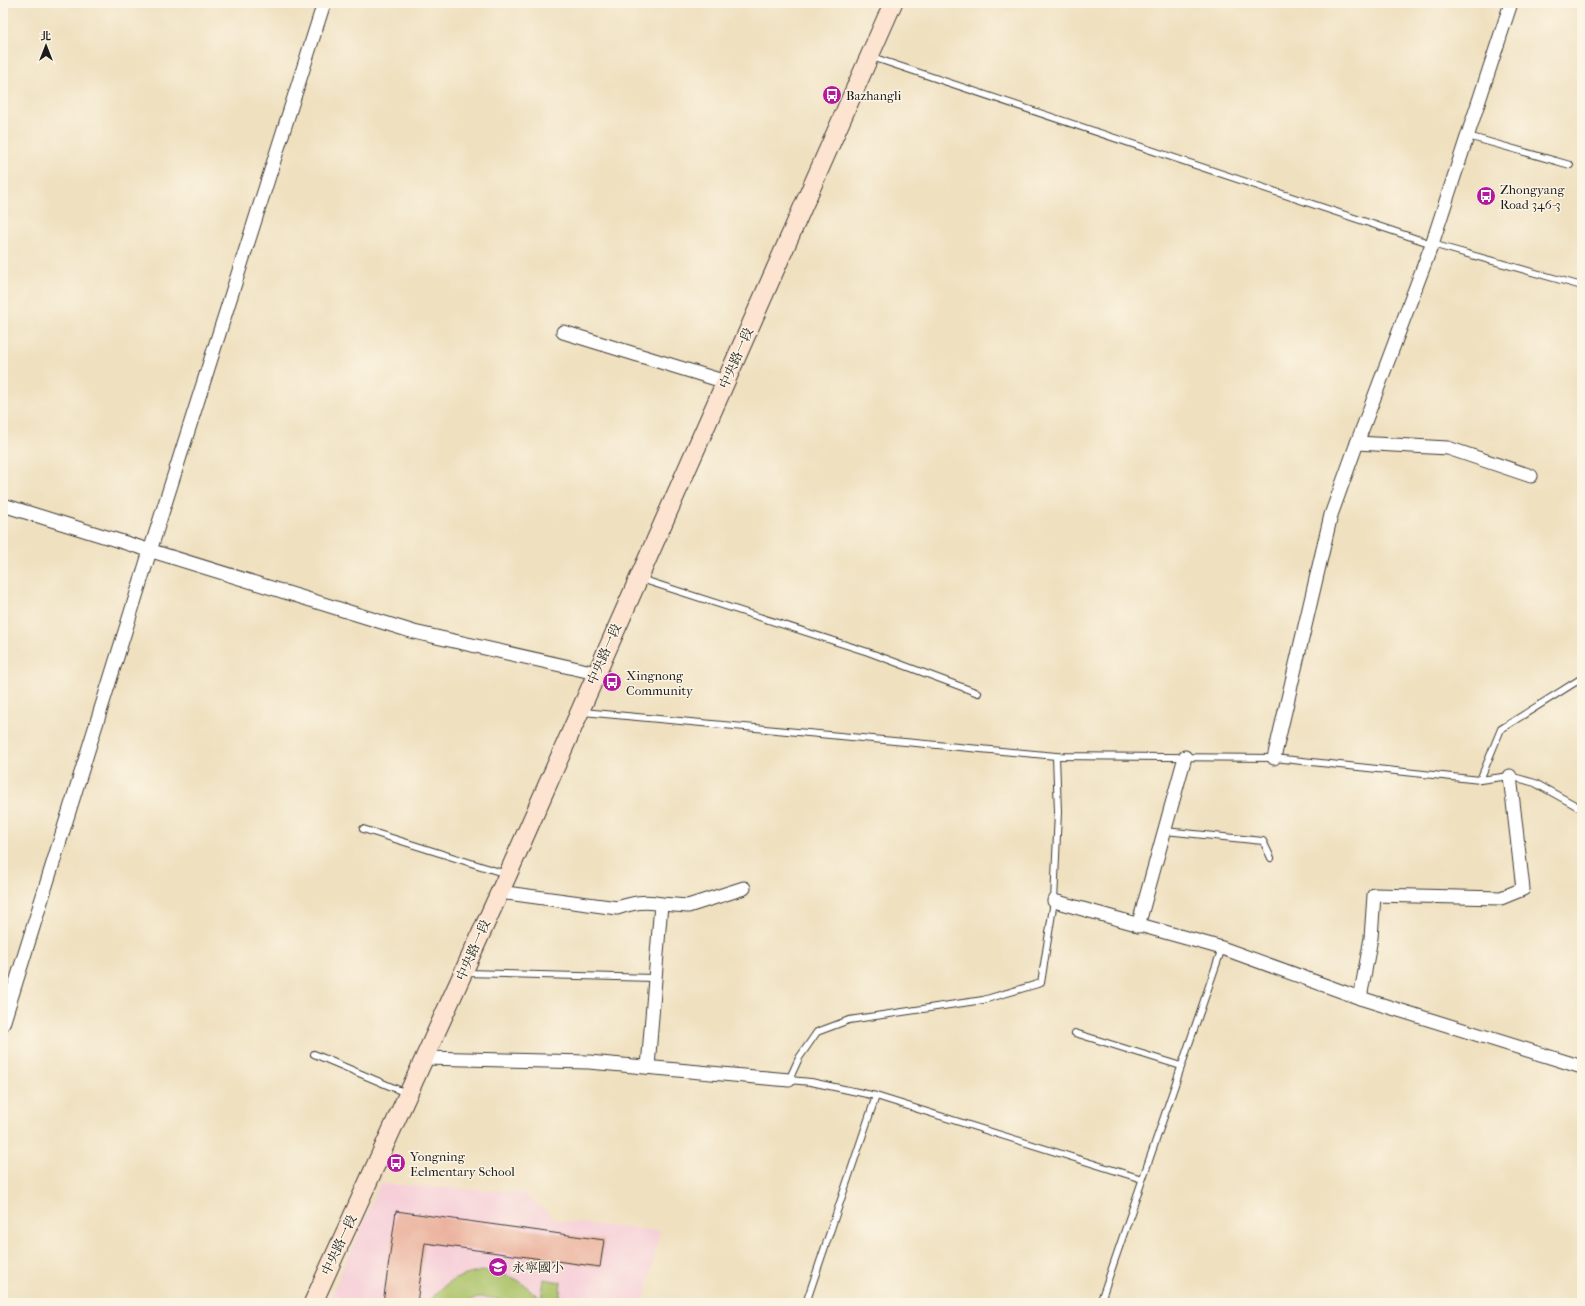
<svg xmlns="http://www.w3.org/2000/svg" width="1585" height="1306" font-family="'IM FELL French Canon','Noto Serif TC',serif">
<rect width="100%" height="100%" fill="#fcf5e5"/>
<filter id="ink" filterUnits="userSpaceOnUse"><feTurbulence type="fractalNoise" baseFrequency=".025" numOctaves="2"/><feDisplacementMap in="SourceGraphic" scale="8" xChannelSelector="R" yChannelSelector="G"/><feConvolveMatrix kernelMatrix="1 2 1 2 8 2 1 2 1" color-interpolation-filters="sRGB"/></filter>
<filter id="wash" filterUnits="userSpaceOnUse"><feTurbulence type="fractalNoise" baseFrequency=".012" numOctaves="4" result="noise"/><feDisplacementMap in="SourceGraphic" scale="16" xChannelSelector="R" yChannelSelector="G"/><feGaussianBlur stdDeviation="0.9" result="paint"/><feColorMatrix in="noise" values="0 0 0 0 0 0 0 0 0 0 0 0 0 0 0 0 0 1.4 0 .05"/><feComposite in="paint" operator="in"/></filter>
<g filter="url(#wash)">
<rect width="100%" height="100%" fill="#efe0bf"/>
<!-- built -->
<polygon fill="#f6cfd9" points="380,1184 521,1192 559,1221 660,1231 644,1303 328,1303"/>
<!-- green -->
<path fill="#aac267" stroke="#636f42" d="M482,1271C513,1275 519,1278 541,1300L544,1279L561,1282L559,1303H507L501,1300L485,1297L469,1300L463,1303H428C446,1281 455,1277 482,1271Z"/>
<g id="blocks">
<!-- building -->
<polygon fill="#ebb39f" points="396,1211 604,1240 600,1267 425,1243 417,1303 383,1303"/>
</g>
</g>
<g filter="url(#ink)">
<use href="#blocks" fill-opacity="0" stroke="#3c3934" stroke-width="1"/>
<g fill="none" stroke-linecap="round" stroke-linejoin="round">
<!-- lane casing -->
<g stroke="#3c3934" stroke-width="8">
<g id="lane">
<polyline points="872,57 1432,244 1582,286"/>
<polyline points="1468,136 1570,165"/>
<polyline points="641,579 868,652 978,693"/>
<polyline points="583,712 1056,756 1274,758 1480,780 1510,776 1535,783 1582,809"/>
<polyline points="1056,756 1058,812 1054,901 1041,983 983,1000 849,1020 817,1032 799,1058 789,1080 811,1082 876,1096 1142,1179"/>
<polyline points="1480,780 1501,729 1582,678"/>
<polyline points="363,829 506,874"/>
<polyline points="1165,831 1263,841 1271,858"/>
<polyline points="466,973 654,978"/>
<polyline points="1075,1033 1181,1066"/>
<polyline points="314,1054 406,1093"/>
<polyline points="806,1303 876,1096"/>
<polyline points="1100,1303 1222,948"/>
</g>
</g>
<!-- street casing -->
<g stroke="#3c3934" stroke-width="15">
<g id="street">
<polyline points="563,332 726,382"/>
<polyline points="1357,443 1448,448 1531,476"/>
<polyline points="3,505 414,632 596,673"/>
<polyline points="1274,758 1331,515 1357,443 1432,244 1511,3"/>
<path d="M499,892L617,908C633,903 645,900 661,904L648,1067"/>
<polyline points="1054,901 1222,948 1360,998 1582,1067"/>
<polyline points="661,904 688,906 744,888"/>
<polyline points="1138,926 1185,757"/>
<polyline points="1360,998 1371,938 1374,895 1501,898 1523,889 1510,776"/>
<polyline points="3,1024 150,551 324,3"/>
<polyline points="425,1058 589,1062 789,1080"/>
</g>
</g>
<!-- secondary casing -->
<g stroke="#3c3934" stroke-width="20">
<polyline id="secondary" points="313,1303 508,874 893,3"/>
</g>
<!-- lane -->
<use href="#lane" stroke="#fff" stroke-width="6"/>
<!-- street -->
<use href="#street" stroke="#fff" stroke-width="13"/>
<!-- secondary -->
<use href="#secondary" stroke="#fde4d1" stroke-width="18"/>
</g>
</g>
<!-- icons -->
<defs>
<g id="bus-disc" transform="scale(1)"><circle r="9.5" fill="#b5179e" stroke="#fcf5e5"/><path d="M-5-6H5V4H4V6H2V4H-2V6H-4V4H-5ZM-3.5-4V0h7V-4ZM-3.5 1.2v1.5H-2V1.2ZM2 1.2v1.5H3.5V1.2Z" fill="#fff"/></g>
<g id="school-disc" transform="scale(1)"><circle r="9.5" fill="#b5179e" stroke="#fcf5e5"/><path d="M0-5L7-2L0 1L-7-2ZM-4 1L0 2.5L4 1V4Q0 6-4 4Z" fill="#fff"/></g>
</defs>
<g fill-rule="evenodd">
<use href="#bus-disc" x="832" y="95"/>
<use href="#bus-disc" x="1486" y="196"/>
<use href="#bus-disc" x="612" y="682"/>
<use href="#bus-disc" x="396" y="1163"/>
<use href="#school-disc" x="498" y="1267"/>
</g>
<g text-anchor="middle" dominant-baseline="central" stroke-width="3" stroke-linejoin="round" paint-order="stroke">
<!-- poi labels -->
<g font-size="13" fill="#1c1c1c" stroke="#fcf5e5" text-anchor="start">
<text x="846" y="95">Bazhangli</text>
<text x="1500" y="189">Zhongyang<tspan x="1500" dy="15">Road 346-3</tspan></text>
<text x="626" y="675">Xingnong<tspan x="626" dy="15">Community</tspan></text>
<text x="410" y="1156">Yongning<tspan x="410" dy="15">Eelmentary School</tspan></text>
<text x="512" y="1267">永寧國小</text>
</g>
<!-- street labels -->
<g font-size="13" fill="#1c1c1c" stroke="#fcf5e5">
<text transform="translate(736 358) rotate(-66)">中央路一段</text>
<text transform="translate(604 654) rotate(-66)">中央路一段</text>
<text transform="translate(473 950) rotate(-66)">中央路一段</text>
<text transform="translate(339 1245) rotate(-65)">中央路一段</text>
</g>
</g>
<!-- margin -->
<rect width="1585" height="1306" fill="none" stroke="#fcf5e5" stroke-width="16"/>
<!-- north arrow -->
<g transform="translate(46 46)" stroke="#fcf5e5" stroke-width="3" paint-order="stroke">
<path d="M0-3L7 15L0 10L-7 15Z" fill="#1c1c1c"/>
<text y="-6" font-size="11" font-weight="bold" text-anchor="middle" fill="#1c1c1c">北</text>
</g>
</svg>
